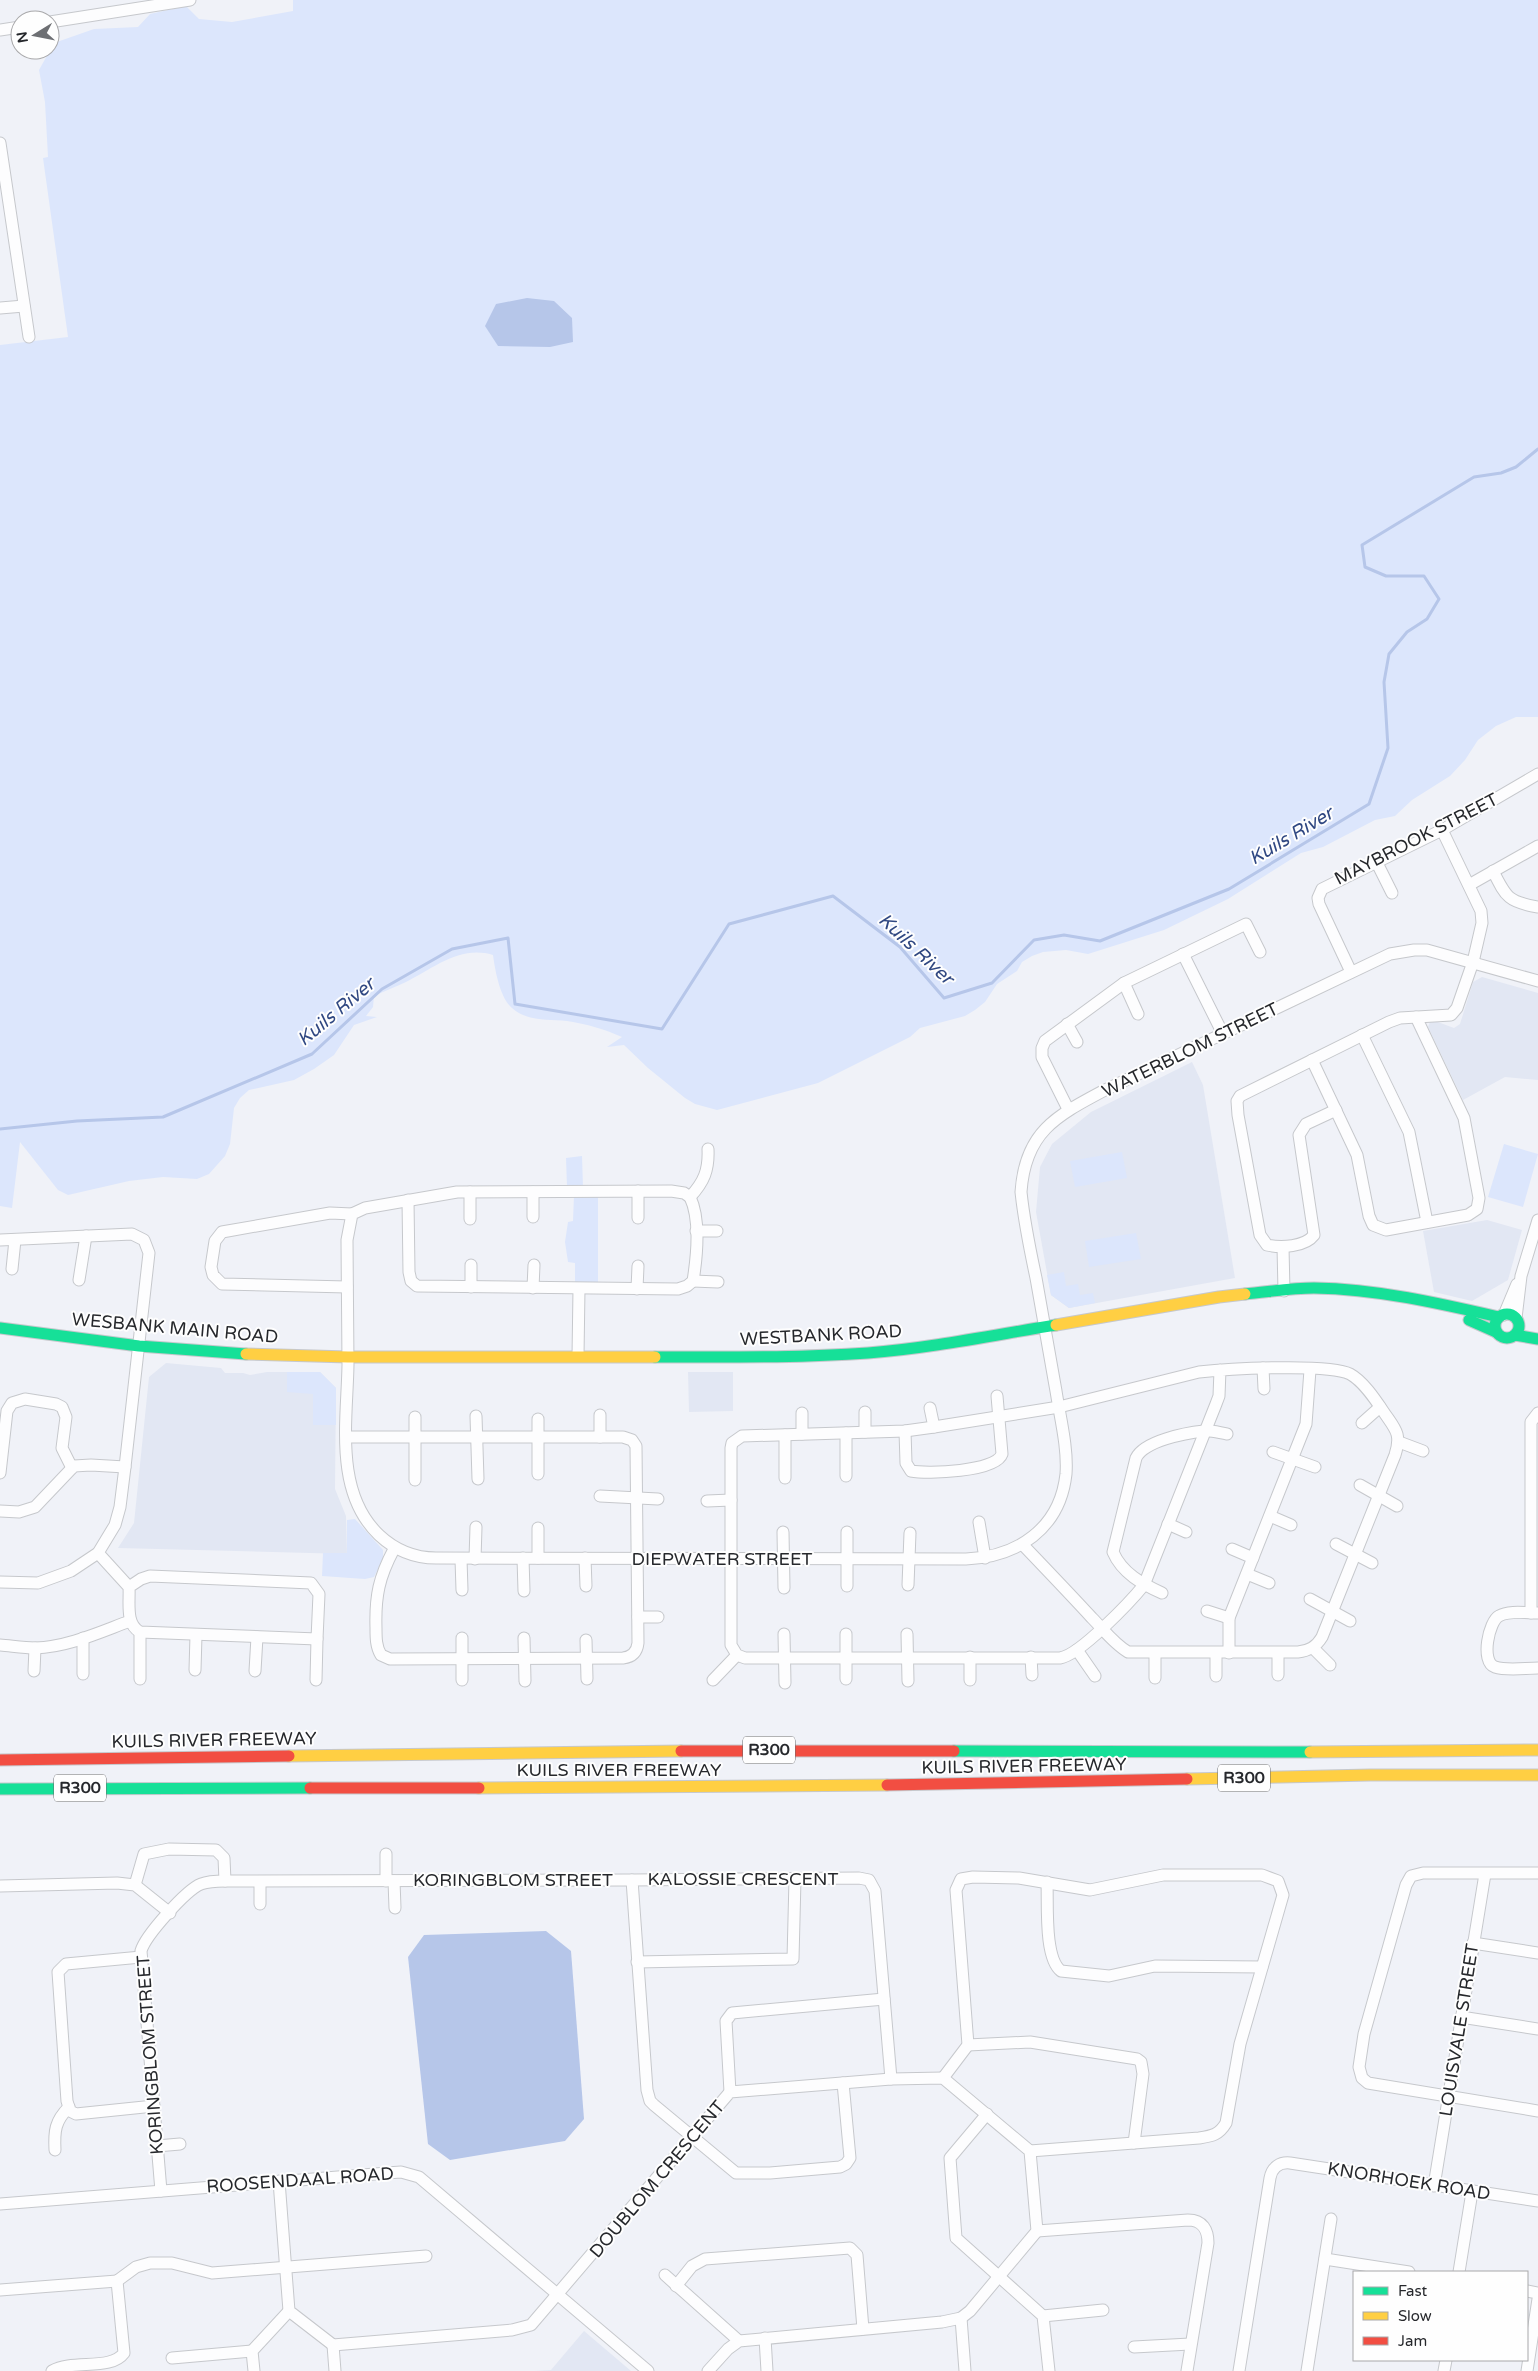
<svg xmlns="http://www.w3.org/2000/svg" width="1538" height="2371" font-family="'Varela Round',sans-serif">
<rect width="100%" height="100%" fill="#f0f2f8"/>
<!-- built -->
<g fill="#e2e7f3">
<polygon points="1482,977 1538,993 1538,1080 1505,1077 1463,1100 1428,1027 1430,1022 1435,1021 1454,1028 1460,1024 1473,982"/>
<polygon points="1192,1062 1203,1085 1235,1278 1069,1308 1051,1295 1036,1212 1040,1167 1052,1144 1091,1112"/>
<polygon points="1487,1220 1522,1230 1508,1280 1472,1301 1434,1292 1423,1231"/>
<polygon points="166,1363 221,1368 225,1373 243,1373 250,1375 267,1372 320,1372 336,1388 335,1489 346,1516 347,1554 118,1548 134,1523 149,1377"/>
<polygon points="688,1372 733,1372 733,1411 689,1412"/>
<polygon points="584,2331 631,2371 534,2371 551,2370"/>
</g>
<!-- green -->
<g fill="#dce6fc">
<path d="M293,0H1538V717H1516L1496,726L1478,740L1465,760L1450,776L1412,800L1395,816L1375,820L1323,847L1301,853L1228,899L1164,930L1088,954L1066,950L1043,952L1032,956L1022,962L1017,971L997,984L985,1002L975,1010L965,1016L920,1028L910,1037L818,1083L717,1110L695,1104L685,1098L648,1068L624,1045L607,1047L622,1037C604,1029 587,1024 567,1021C548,1019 528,1022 512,1008C500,998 495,970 493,955C460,945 434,968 406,982C396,987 384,991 374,996L373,1007L366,1016L377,1017L354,1025L334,1055L314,1069L294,1080L249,1090L240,1098L234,1108L230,1144L225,1156L209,1174L197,1179L163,1177L129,1181L68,1195L58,1190L20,1142L12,1208L0,1206V345L68,337L43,158L48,157L45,102L39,70L54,43L94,29L138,27L150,14L186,6L199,19L232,22L293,11Z"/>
<polygon points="1504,1144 1538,1154 1523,1207 1488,1197"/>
<polygon points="1122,1152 1127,1178 1075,1187 1070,1161"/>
<polygon points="582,1156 583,1187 567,1187 566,1158"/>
<polygon points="574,1195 598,1195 598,1285 575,1284 575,1263 568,1262 565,1242 568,1222 573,1221"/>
<polygon points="1136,1233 1141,1259 1089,1267 1085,1241"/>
<polygon points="1064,1272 1066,1286 1078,1284 1080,1295 1093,1293 1095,1303 1069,1308 1051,1295 1047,1275"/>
<polygon points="287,1372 320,1372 336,1388 336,1425 313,1425 313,1394 287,1392"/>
<polygon points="355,1519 383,1550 383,1559 374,1577 365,1579 322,1576 323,1553 347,1553 347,1520"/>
</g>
<!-- water -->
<g fill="#b6c6e9">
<polygon points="527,298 554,301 572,318 573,342 550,347 498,346 485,326 496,304"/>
<polygon points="546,1931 571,1951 584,2119 565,2141 450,2160 428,2144 408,1957 424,1935"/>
</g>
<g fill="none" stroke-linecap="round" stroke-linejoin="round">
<!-- stream -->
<polyline stroke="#b6c6e9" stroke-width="3" points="0,1129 77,1121 163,1117 312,1054 382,989 452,949 508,938 515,1004 662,1029 729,924 833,896 900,947 944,998 992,983 1034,940 1064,935 1100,941 1229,889 1369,804 1388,748 1384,682 1389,654 1407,632 1427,619 1439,599 1424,576 1386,576 1365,567 1362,545 1474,477 1501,473 1516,467 1538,449"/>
<!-- street casing -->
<g stroke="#c6c8cc" stroke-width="13">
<g id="street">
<polyline points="50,22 190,0"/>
<polyline points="0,30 20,27"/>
<polyline points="0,143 29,337"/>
<polyline points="0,308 24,306"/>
<polyline points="1376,861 1392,893"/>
<path d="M1493,871C1506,897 1508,902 1538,907"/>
<polyline points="1469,885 1538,846"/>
<polyline points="1183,954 1223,1034"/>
<polyline points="1351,972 1319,904 1318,898 1322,889 1442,830 1538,774"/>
<polyline points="1124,983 1138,1014"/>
<polyline points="1067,1024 1077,1042"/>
<polyline points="1362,1035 1409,1132 1427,1222"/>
<polyline points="1312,1060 1357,1155 1369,1216 1373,1225 1386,1230 1468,1215 1477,1209 1479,1198 1464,1118 1416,1017"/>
<polyline points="1068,1109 1042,1057 1042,1048 1045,1041 1124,983 1246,924 1260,952"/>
<path d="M1336,1110L1306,1124L1299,1135L1314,1235C1305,1247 1281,1248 1267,1245L1260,1235L1238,1115L1237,1101L1240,1096L1389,1022L1400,1018L1451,1015L1457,1008L1473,962L1482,923L1481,911L1442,830"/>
<path d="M708,1149C709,1170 704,1182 690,1197L684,1193L671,1191L457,1192L365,1208L352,1214L347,1240C347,1282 348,1323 348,1365C347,1421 334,1492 379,1535C395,1550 413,1558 436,1558L966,1559C1017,1557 1060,1529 1066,1474C1068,1448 1060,1417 1056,1391C1049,1353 1043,1316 1036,1278C1030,1250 1024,1221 1021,1192C1025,1132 1056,1116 1105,1090L1390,954L1414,950H1427L1538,981"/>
<polyline points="533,1192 533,1217"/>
<path d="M408,1200L409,1272L411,1281L417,1286L678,1289L687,1286L693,1281C697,1256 701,1220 690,1197"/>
<polyline points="638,1218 638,1191"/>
<polyline points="470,1219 470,1192"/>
<polyline points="696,1231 717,1231"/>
<polyline points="0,1240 132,1234 144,1240 149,1253 125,1467 120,1507 115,1525 98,1553 71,1571 38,1583 0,1582"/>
<polyline points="1283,1247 1284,1291"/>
<polyline points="12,1269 15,1240"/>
<polyline points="79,1280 86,1236"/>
<polyline points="693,1281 718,1282"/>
<polyline points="347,1287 222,1284 213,1275 211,1267 215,1241 222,1232 330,1213 352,1214"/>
<polyline points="471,1287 471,1265"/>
<polyline points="533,1288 534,1265"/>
<polyline points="637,1289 638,1266"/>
<polyline points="1504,1315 1517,1284"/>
<polyline points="1516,1318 1521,1276 1538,1220"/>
<polyline points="578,1356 579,1289"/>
<polyline points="1263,1368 1264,1389"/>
<polyline points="930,1408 934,1427"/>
<polyline points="802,1413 802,1434"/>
<polyline points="600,1415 600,1437"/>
<polyline points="476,1416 478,1479"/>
<polyline points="415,1417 415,1480"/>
<polyline points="1362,1423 1380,1407"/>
<path d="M905,1431L906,1463L911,1471C927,1474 996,1472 1002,1454L997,1396"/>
<polyline points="865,1432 865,1412"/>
<polyline points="846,1433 846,1476"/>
<polyline points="785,1435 785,1478"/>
<path d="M347,1437H623L632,1440L636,1446L638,1643C637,1652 632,1657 623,1658L390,1659L381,1655C376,1647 376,1638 376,1628C375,1596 379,1577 394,1549"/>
<polyline points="1399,1442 1423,1451"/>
<polyline points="1273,1452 1315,1467"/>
<polyline points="0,1473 7,1411 12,1403 25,1399 56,1404 62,1407 66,1417 62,1448 72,1468"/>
<polyline points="538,1474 538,1419"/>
<polyline points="1360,1485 1397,1506"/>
<polyline points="600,1496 658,1499"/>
<polyline points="707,1501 731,1500"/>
<polyline points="0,1511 19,1512 35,1507 74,1466 91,1465 125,1467"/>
<polyline points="1270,1516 1291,1525"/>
<polyline points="979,1522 985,1558"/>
<polyline points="1168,1524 1186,1532"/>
<polyline points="538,1528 538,1558"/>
<polyline points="783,1532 784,1588"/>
<polyline points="1336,1544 1372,1563"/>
<path d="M1023,1545C1046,1569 1069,1593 1092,1618C1103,1629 1114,1644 1128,1652H1298C1309,1651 1316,1647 1322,1637L1395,1455C1402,1433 1395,1429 1383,1411C1375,1399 1363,1381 1350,1374C1329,1363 1226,1369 1199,1372L1059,1407L934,1427L905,1431L742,1436L732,1443L731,1448V1645L737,1655L745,1658H1060C1080,1655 1131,1601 1144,1585L1216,1404L1219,1396L1220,1370"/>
<polyline points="1232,1549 1253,1558"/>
<path d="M98,1553L129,1587L141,1579L150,1576L311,1583L319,1594L317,1639L140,1632C125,1624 130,1602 129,1587"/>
<polyline points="523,1558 524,1591"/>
<polyline points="585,1558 586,1586"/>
<polyline points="461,1559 462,1590"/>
<polyline points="475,1559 476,1527"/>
<polyline points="1247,1574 1269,1583"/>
<polyline points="908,1585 910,1533"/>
<polyline points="847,1586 847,1532"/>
<path d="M1162,1593C1142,1584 1122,1573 1113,1552L1136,1458C1144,1441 1185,1433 1204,1431C1211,1430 1220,1433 1227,1434"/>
<polyline points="1310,1599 1350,1621"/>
<polyline points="1207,1611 1229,1618"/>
<polyline points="1531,1613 1531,1422 1538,1413"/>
<path d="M1538,1613C1527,1613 1509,1610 1499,1616C1489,1621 1480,1662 1495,1667C1507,1671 1525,1668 1538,1668"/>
<polyline points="638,1617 658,1617"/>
<polyline points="784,1634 785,1683"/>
<polyline points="907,1634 908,1681"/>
<polyline points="83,1638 83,1674"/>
<polyline points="462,1638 462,1680"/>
<polyline points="524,1638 525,1681"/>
<polyline points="586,1640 587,1679"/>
<path d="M0,1645C12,1646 24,1648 35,1648C68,1647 100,1632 130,1621"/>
<polyline points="1313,1648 1330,1665"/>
<polyline points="1077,1650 1095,1676"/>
<polyline points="1229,1653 1229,1618 1306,1424 1310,1370"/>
<polyline points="970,1657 970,1680"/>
<polyline points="1031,1657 1032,1675"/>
<polyline points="195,1670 196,1635"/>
<polyline points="34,1671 35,1648"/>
<polyline points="255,1671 257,1637"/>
<polyline points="1278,1675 1278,1653"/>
<polyline points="1216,1676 1216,1653"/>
<polyline points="1155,1678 1155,1653"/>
<polyline points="140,1679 140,1632"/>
<polyline points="846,1679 846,1634"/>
<polyline points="316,1680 317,1639"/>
<polyline points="713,1680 737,1655"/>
<polyline points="386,1854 386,1881"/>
<polyline points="1538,1873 1423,1873 1411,1876 1406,1885 1364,2034 1359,2067 1362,2078 1368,2083 1538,2111"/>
<polyline points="394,1881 395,1908"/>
<path d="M1047,1882C1048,1904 1044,1958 1061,1971L1109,1976L1155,1966L1262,1967"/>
<polyline points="135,1885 144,1854 169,1849 216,1850 224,1858 225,1881"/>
<polyline points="0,1886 117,1883 135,1885 170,1913"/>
<polyline points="260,1904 260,1882"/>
<polyline points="1473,1943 1538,1953"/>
<polyline points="141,1957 66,1964 58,1972 67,2101 70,2111 76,2114 154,2106"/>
<polyline points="637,1962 793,1959 795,1879"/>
<polyline points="1461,2017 1538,2029"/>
<polyline points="968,2045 1030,2042 1137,2059 1141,2062 1143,2074 1134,2143"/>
<path d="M943,2078L968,2045L956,1890L961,1879L973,1877L1019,1878L1090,1890L1163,1875H1262L1278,1881L1283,1895L1240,2044L1226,2123C1219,2135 1212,2136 1199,2138L1030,2151"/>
<polyline points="843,2083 850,2158 846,2164 840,2167 770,2173 736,2173 654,2105 650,2101 647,2090 632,1880 859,1878 869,1880 875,1891 891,2079"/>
<polyline points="730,2092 726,2021 732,2013 884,1999"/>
<polyline points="987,2114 950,2158 956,2238 1043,2316 1049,2371"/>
<polyline points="157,2146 180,2144"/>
<path d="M55,2150C54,2131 55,2121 69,2107"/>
<polyline points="279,2181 289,2311 333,2345 512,2330 531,2325 730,2092 891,2079 943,2078 1030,2151 1037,2231 970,2311 961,2318 942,2322 739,2341 728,2349 708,2371"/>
<polyline points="1434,2186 1485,1874"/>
<path d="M161,2191L141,1951C145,1936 186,1890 201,1884C209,1881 217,1881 225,1881L632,1880"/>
<polyline points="0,2204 387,2173 401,2172 419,2177 648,2371"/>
<path d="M1037,2231L1188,2220C1203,2220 1208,2230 1208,2243L1187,2371"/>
<polyline points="1325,2259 1409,2272"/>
<polyline points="1459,2272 1472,2192"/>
<polyline points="665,2275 739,2341"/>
<polyline points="117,2281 136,2267 150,2263 172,2263 212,2273 426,2256"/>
<polyline points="676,2286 692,2266 705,2259 850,2248 857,2255 863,2329"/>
<polyline points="0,2290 117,2281"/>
<polyline points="1527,2291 1538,2293"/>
<polyline points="1043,2316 1103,2310"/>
<polyline points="961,2318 965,2371"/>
<polyline points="765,2338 767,2371"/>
<polyline points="333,2345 335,2371"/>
<polyline points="1134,2347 1190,2344"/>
<polyline points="172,2358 252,2351"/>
<path d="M52,2371C73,2359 111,2371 124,2353L117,2281"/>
<polyline points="254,2371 252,2351 289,2311"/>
<path d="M1239,2371L1270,2178C1272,2167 1280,2162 1290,2163L1538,2201"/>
<polyline points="1307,2371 1331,2219"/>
<polyline points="1444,2371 1446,2360"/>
<polyline points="1527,2371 1538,2299"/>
</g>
</g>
<!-- fast casing -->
<g stroke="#c6c8cc" stroke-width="13">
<g id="fast">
<path d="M1245,1294C1268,1292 1291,1288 1314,1288C1377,1289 1438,1303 1499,1317"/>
<circle cx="1507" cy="1326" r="12"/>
<polyline points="1469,1320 1496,1332"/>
<polyline points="0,1328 139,1346 246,1354"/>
<polyline points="1515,1335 1538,1339"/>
<path d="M655,1357C726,1357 797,1358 868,1353C931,1348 994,1335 1056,1325"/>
<polyline points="954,1751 1310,1752"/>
<polyline points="0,1789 310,1788"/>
</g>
</g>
<!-- slow casing -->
<g stroke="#c6c8cc" stroke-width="13">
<g id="slow">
<polyline points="1056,1325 1219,1297 1245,1294"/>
<polyline points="246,1354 348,1357 655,1357"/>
<polyline points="1310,1752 1538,1750"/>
<polyline points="289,1756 681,1751"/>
<polyline points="1187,1779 1370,1775 1538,1775"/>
<polyline points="479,1788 887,1785"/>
</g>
</g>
<!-- jam casing -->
<g stroke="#c6c8cc" stroke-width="13">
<g id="jam">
<polyline points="681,1751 954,1751"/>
<polyline points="0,1760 289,1756"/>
<polyline points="887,1785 1187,1779"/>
<polyline points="310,1788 479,1788"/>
</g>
</g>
<!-- street -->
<use href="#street" stroke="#fdfdfe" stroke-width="11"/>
<!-- fast -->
<use href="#fast" stroke="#16e098" stroke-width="11"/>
<!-- slow -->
<use href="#slow" stroke="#ffcf43" stroke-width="11"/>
<!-- jam -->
<use href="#jam" stroke="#f24e42" stroke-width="11"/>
</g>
<g text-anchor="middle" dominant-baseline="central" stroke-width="4" stroke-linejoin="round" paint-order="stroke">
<!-- shield labels -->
<g fill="#fefefe" stroke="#67686b" stroke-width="1">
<rect x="743" y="1736.5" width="52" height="27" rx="4"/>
<rect x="1218" y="1764.5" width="52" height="27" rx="4"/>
<rect x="54" y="1774.5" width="52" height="27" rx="4"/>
</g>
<g font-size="16" font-weight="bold" fill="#26282c">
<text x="769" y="1750">R300</text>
<text x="1244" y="1778">R300</text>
<text x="80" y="1788">R300</text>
</g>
<!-- street labels -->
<g font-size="18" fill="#26282c" stroke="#fefefe">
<text transform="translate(1416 839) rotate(-27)">MAYBROOK STREET</text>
<text transform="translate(1190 1050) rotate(-26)">WATERBLOM STREET</text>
<text transform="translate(175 1328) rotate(5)">WESBANK MAIN ROAD</text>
<text transform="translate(821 1335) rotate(-3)">WESTBANK ROAD</text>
<text x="722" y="1559">DIEPWATER STREET</text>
<text transform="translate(214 1740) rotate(-1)">KUILS RIVER FREEWAY</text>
<text transform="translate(1024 1766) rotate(-1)">KUILS RIVER FREEWAY</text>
<text x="619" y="1770">KUILS RIVER FREEWAY</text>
<text x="743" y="1879">KALOSSIE CRESCENT</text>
<text x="513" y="1880">KORINGBLOM STREET</text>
<text transform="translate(1459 2030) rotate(-81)">LOUISVALE STREET</text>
<text transform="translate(150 2055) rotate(-94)">KORINGBLOM STREET</text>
<text transform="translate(657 2179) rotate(-50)">DOUBLOM CRESCENT</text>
<text transform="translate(300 2180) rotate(-4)">ROOSENDAAL ROAD</text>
<text transform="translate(1409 2181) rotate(9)">KNORHOEK ROAD</text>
</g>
<!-- water labels -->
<g font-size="19" font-style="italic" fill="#304882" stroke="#fefefe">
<text transform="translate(1291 836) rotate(-31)">Kuils River</text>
<text transform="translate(916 949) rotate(43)">Kuils River</text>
<text transform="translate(336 1012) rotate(-40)">Kuils River</text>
</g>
</g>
<!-- legend -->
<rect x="1353" y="2271" width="175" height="90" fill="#fefefe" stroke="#a8a8aa"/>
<rect x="1363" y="2287" width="25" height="8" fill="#16e098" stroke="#a8a8aa"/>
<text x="1398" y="2296" font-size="15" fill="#26282c">Fast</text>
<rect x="1363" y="2312" width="25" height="8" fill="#ffcf43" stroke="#a8a8aa"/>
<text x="1398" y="2321" font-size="15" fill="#26282c">Slow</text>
<rect x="1363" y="2337" width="25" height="8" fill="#f24e42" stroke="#a8a8aa"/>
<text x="1398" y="2346" font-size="15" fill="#26282c">Jam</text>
<!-- north arrow -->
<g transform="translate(35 35) rotate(260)"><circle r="24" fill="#fefefe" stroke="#a8a8aa"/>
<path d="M0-4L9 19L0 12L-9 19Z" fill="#6d6f73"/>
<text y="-8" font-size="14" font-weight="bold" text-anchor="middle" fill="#26282c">N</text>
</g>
</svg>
